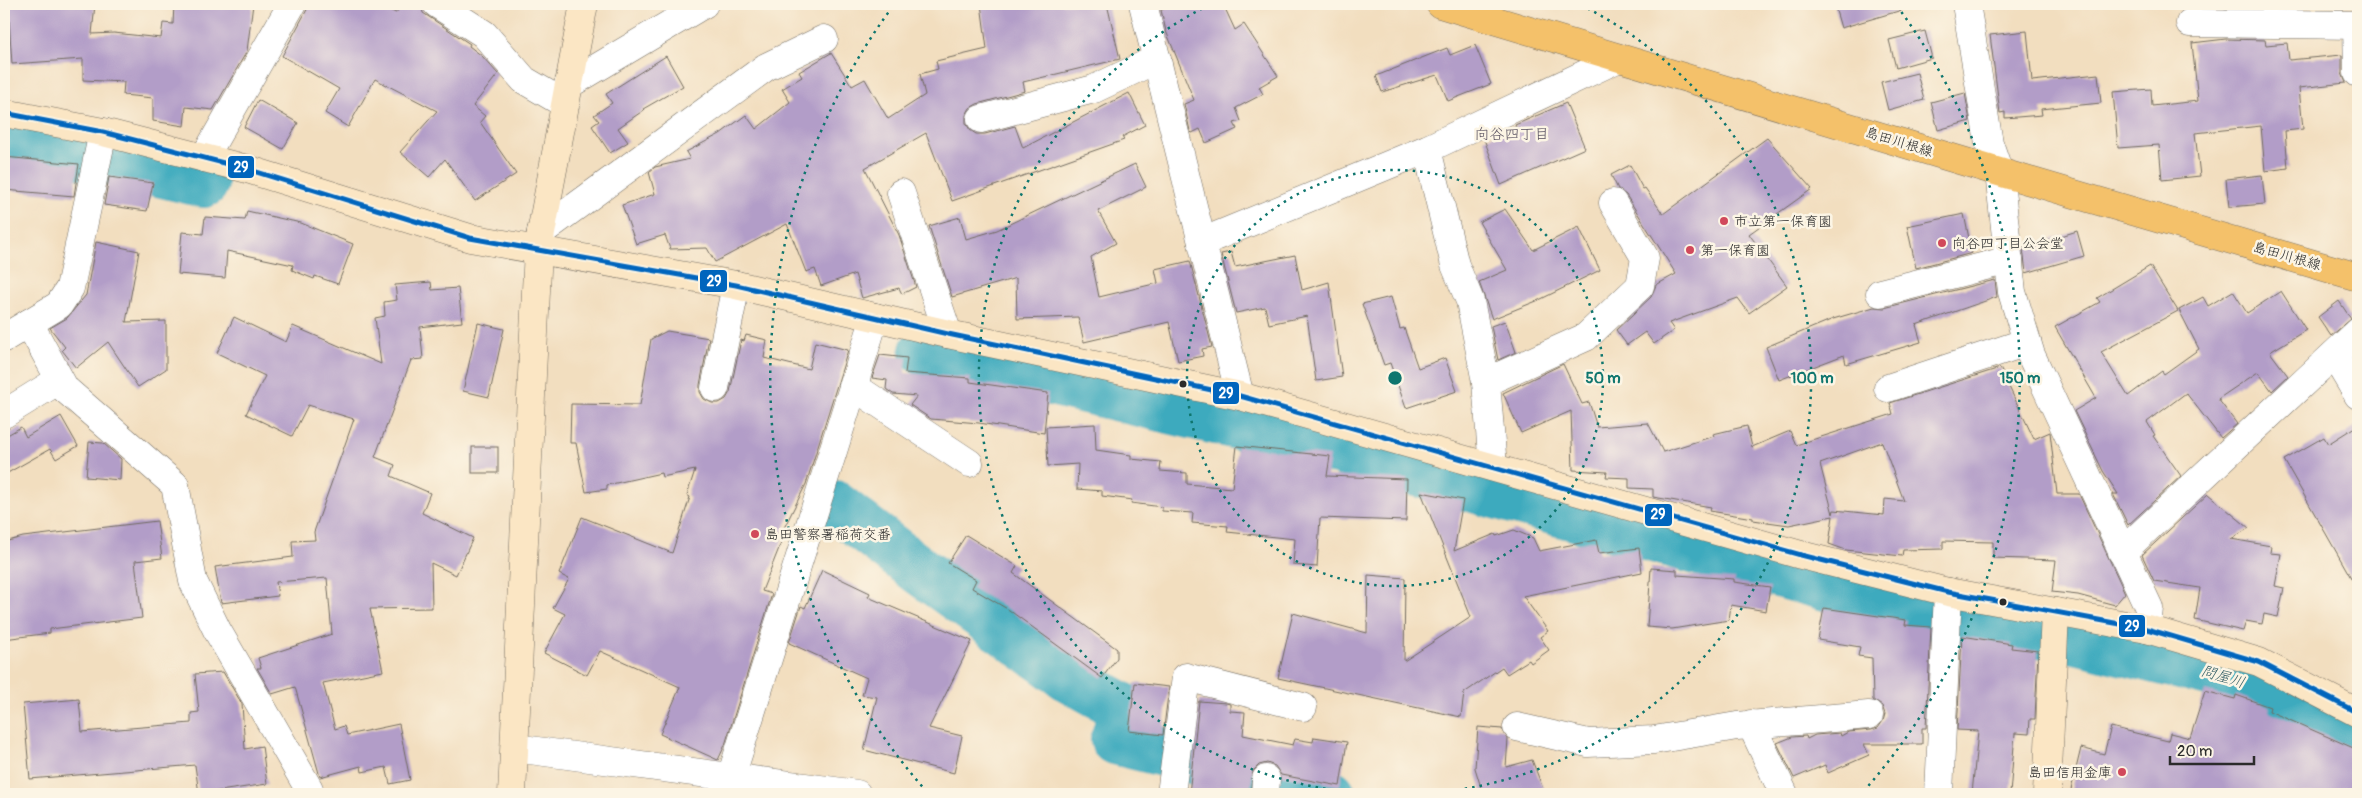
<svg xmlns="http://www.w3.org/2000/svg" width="2362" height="798" font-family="Pangolin,'Klee One',sans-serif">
<rect width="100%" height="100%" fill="#fcf5e5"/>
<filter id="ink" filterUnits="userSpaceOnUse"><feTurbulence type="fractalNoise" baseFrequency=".02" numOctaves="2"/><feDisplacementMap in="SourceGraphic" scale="10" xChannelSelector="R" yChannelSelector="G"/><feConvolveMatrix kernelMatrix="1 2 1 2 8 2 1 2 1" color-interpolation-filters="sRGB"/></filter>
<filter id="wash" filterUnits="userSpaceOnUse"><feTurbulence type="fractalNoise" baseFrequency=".0096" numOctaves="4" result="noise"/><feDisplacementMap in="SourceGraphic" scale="20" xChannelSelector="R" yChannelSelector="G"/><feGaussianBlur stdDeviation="1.12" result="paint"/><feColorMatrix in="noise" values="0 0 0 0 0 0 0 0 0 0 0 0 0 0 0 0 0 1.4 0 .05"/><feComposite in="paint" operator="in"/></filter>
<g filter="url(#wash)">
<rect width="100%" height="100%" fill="#f2debf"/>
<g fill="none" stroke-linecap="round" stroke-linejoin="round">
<!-- river -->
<g stroke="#3eaabe" stroke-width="50">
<polyline points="4,141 91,156 204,183"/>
<polyline points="924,351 1305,441 1915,611 2080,640 2213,673 2264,689 2358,737"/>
<polyline points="834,505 919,570 1070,678 1124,708 1115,740 1331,794"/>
</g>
</g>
<g id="blocks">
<!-- building -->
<g fill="#b29dc8" fill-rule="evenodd">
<polygon points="8,4 95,4 92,34 114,33 161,38 163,23 173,24 174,4 253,4 247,51 213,110 186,107 184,126 153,121 153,98 123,95 124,82 83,80 83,59 12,64"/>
<polygon points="310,4 376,4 396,13 402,4 421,4 423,13 470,44 469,46 482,56 498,74 473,106 485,116 480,122 516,174 475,201 445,159 429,177 400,152 437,111 375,79 348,127 325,113 339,89 282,56"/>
<polygon points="981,4 1107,4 1120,59 1023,82 1025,91 977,104 970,108 966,115 966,123 970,130 976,134 985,134 1015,126 1023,148 1129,93 1145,125 1122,137 1124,140 952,201 926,133 865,168 899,235 916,287 902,294 899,288 862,298 855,274 821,286 815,269 806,272 787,224 715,262 707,248 670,249 665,235 636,244 622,205 655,194 649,172 655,167 690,159 686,152 720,134 746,115 756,129 790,102 782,89 802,77 799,72 831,53 852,86 865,79 888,119 925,95 920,74 938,69 936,61 987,49"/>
<polygon points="1175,4 1223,4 1235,30 1244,24 1278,76 1259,87 1263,94 1236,108 1241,121 1234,123 1237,129 1206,143 1200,129 1192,133 1190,131 1184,104 1194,100 1166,31 1161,10"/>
<polygon points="1834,4 1902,4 1902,10 1841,28"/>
<rect x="2225" y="4" width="37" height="4"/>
<polygon points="1925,31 1932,58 1896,68 1889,40"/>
<polygon points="2027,31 2032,81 2098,74 2101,103 2041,109 2042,115 2005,118 2005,112 2000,113 1990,35"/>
<polygon points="2226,39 2265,40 2266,45 2287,43 2289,60 2342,55 2342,73 2346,83 2299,88 2303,129 2285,131 2288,168 2265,171 2261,126 2195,133 2200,176 2162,180 2159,145 2118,148 2113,92 2151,89 2152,106 2198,101 2192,43"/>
<polygon points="1475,45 1491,84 1448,101 1437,75 1382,92 1376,76 1447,48 1450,55"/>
<polygon points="666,56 683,86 643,109 644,110 618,128 628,142 610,153 592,126 599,121 594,115 612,103 606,94"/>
<polygon points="1917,73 1924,100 1888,110 1881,82"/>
<polygon points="1965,93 1970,121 1938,130 1931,102"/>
<polygon points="258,100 298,123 283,149 244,127"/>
<polygon points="1566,103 1585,148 1501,185 1484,139 1516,127 1515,125"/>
<polygon points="1767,138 1812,189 1749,234 1787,286 1749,313 1738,298 1669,323 1674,330 1654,344 1645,332 1627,345 1616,330 1651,297 1656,285 1676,274 1626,195 1618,189 1611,175 1630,165 1643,189 1645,188 1663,214"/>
<polygon points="4,157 79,164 74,196 4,190"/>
<polygon points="1135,164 1146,187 1098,211 1116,243 1091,257 1099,297 1158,283 1155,269 1190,261 1212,347 1202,349 1203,356 1178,361 1169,322 1084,342 1078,317 1017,319 1016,278 952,297 929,226 960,217 966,239 997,230"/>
<polygon points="2262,175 2265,204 2229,207 2226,179"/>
<polygon points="109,177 153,183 147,211 104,205"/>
<polygon points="1505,209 1533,250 1579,227 1600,270 1539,300 1492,319 1479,282 1507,270 1479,222"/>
<polygon points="247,211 301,223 353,244 338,284 315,276 314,279 292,270 293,265 227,251 225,278 178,274 182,232 203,234 205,217 245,220"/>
<polygon points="1964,214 1972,253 1916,268 1907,226"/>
<polygon points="2077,231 2084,256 2026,273 2023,248"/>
<polygon points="96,242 139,251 126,322 166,321 166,369 138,387 108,342 76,368 62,350 65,347 50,328 67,318 86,295"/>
<polygon points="1231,252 1235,267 1295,255 1302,290 1329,282 1342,377 1316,381 1307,316 1269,324 1265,307 1236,313 1221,254"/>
<polygon points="2150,266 2178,311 2101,352 2128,396 2162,371 2164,374 2199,349 2179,310 2203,297 2208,306 2233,291 2247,313 2281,291 2306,330 2270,352 2288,376 2272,391 2258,372 2218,399 2237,424 2221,438 2186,393 2147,422 2155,435 2153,436 2181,476 2128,525 2113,494 2118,494 2103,471 2074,411 2096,398 2055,327 2100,302 2097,298"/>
<polygon points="1995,280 1997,297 1916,325 1921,342 1846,364 1844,355 1779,380 1766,347 1833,319 1874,307 1884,308"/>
<polygon points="431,282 432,290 458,288 462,322 420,327 423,359 411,360 375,457 395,465 391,476 430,493 422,513 473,538 456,575 431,563 432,608 370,609 383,671 323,683 335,729 344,726 347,735 399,724 410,780 390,784 386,767 362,772 361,766 320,777 295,687 272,694 257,668 261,668 258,658 332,634 327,578 276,582 278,596 221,603 215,567 293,557 292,541 315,540 314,532 354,419 308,405 292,436 246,414 265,376 217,353 234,317 286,342 293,326 381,364 375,318 385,316 384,302 397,300 395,285"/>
<polygon points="1391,297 1400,329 1404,328 1418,368 1445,358 1457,391 1406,408 1390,363 1384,365 1362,304"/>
<polygon points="2339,301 2351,319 2331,336 2318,317"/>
<polygon points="1505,321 1516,352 1498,360 1491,326"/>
<polygon points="478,323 504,329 489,397 463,391"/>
<polygon points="667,331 709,338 700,385 700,392 704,399 712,403 719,403 726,399 730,392 741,340 744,341 746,335 767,340 764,358 809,369 815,342 848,350 806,484 782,532 785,533 762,591 772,594 725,745 718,760 660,734 680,687 600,651 587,675 544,653 565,614 553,608 569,579 559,574 582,517 672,553 690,497 687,495 695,470 662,477 661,473 607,485 607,489 586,492 576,443 570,443 571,404 640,405 651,339"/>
<polygon points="880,355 907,358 905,373 970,378 970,382 1048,393 1044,433 979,423 931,419 910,405 917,396 893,394 886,389 887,380 872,378"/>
<path d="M1563,364L1582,404L1589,402L1597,427L1648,423L1663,452L1714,436L1713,434L1747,426L1752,447L1790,431L1796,445L1893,414L1890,403L2000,368L2034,439L2050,432L2057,494H2079L2125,593L2115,605L2078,595L2052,592L2056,560L1993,558V542L1943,541V549L1903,550L1902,556L1846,550L1829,544L1833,516L1789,525L1753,520V518L1710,511L1711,507L1653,497V489L1629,488V478L1606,477L1607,472L1573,470L1571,411L1521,433L1503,393ZM1882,442L1904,501L1885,499L1884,515L1834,510L1833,514L1820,464Z"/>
<polygon points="61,416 78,446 56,459 50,449 4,475 4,437 21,427 26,437"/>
<polygon points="1095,424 1096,450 1131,455 1131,459 1161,462 1160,471 1187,473 1187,484 1232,488 1237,446 1330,456 1327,476 1407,479 1406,521 1320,518 1317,567 1293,565 1295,539 1227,532 1228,526 1192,523 1193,513 1162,511 1162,507 1131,503 1132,500 1102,496 1102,491 1077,489 1078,464 1048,466 1046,427"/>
<polygon points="2358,425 2358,590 2284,460 2324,437 2328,444"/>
<polygon points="89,442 103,443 121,459 120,480 86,477"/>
<rect x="472" y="447" width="26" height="26"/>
<polygon points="1421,492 1463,500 1454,551 1495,534 1496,536 1514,530 1533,538 1539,551 1596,540 1599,553 1639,548 1642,572 1523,596 1548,631 1540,637 1549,650 1531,663 1529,660 1507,674 1502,667 1464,693 1461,717 1278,678 1293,613 1367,633 1368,575 1405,578 1404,661 1471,617"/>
<polygon points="2208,494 2249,528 2231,539 2271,546 2270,553 2281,554 2275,586 2284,588 2278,617 2264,614 2262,624 2246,621 2243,631 2195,620 2200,588 2154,581 2142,555"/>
<polygon points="157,521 162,558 135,561 142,618 50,629 50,633 4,639 4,542 23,537"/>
<polygon points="966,535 1017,566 1013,573 1117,649 1117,658 1102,678 1009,610 972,588 976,580 948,563"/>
<polygon points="1651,568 1677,570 1677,575 1734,579 1734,582 1770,587 1766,611 1731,605 1729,620 1672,629 1647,627"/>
<polygon points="822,570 870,593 868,597 972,641 929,728 962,736 954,773 864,750 877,697 862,695 867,678 789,643 801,606 805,608"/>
<polygon points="1824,608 1906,620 1905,625 1931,627 1926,728 1922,728 1922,744 1864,744 1869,755 1828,773 1825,765 1794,778 1777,743 1792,737 1806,736 1807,739 1815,735 1840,733 1841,736 1848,732 1871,730 1878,728 1883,721 1885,714 1882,706 1873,700 1872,658 1858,656 1860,647 1818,640"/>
<polygon points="1962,636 2012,644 2011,648 2038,651 2035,719 2030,719 2029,734 2015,733 2010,794 1972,794 1978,731 1957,730"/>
<polygon points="223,672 242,704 245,749 262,746 267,784 199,794 195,765 30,779 23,704 79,699 82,732 191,723 191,713 199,712 195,674"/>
<polygon points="1135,683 1169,687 1163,735 1129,731"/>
<polygon points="2205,691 2235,699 2236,695 2270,707 2269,711 2358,750 2358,794 2070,794 2081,748 2104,754 2111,727 2168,741 2170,733 2190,738"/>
<polygon points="1199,701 1226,703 1230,704 1230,711 1245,712 1243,735 1293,745 1295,739 1313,742 1314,737 1347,742 1340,786 1281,775 1275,766 1267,763 1259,765 1253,771 1250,794 1189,794"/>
<polygon points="1478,727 1502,729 1508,739 1506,767 1532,760 1545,794 1483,794 1475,768"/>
</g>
</g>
</g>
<g filter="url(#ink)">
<use href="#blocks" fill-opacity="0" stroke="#716a5f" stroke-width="1"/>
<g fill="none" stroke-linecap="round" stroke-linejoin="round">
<!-- street casing -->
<g stroke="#716a5f" stroke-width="29">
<g id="street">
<polyline points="437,4 484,34 524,80 565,104"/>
<polyline points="1143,4 1240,396"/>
<polyline points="1966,4 1989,143 1999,172 2012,292 2031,355 2149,608 2147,629"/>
<polyline points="2190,23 2358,25"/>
<polyline points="2357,25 2358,73"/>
<polyline points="568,85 704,4"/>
<polyline points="981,119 1094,89 1157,59"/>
<polyline points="1427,149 1455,265 1470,301 1486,382"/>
<polyline points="204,158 292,4"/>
<polyline points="901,193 948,334"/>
<polyline points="541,232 766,67 824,39"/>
<polyline points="1202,242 1427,149 1619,58"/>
<polyline points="1880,293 2009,260"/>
<polyline points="29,323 65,389 175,485 193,581 217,630 309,789 308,794"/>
<polyline points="4,338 59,305 70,288 103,132"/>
<polyline points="2334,355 2358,395"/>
<polyline points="853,386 969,463"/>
<polyline points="715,388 736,285"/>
<polyline points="1888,388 2027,342"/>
<polyline points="4,414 59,380"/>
<polyline points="1493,467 1486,382 1586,337 1640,286 1645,258 1613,203"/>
<polyline points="2122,552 2358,332"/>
<polyline points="1751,724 1784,794"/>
<polyline points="1517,727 1588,743 1654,740 1737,726 1869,715"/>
<polyline points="515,748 857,794"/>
<polyline points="731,777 875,317"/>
<polyline points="1171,794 1186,677 1303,707"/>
<polyline points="1265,794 1266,779"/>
<polyline points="1939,794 1948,592"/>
</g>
</g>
<!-- secondary casing -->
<g stroke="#716a5f" stroke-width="29">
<g id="secondary">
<polyline points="4,113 103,132 247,169 470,238 736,285 948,334 1240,396 1801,555 1948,592 2147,629 2259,662 2358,713"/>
<polyline points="512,794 538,249 584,4"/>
<polyline points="2047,794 2055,612"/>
</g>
</g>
<!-- primary casing -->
<g stroke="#716a5f" stroke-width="29">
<polyline id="primary" points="1440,4 1999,172 2358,277"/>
</g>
<!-- street -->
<use href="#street" stroke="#fff" stroke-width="28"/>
<!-- secondary -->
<use href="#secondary" stroke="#fbe6c4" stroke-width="28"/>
<!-- primary -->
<use href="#primary" stroke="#f4c16b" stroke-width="28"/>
<!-- bus-1 casing -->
<g stroke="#fcf5e5" stroke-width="9">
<polyline id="bus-1" points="4,113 103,132 247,169 470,238 736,285 948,334 1240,396 1801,555 1948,592 2147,629 2259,662 2358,713"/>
</g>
<!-- bus-1 -->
<use href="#bus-1" stroke="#0065bd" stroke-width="5"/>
</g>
</g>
<!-- distance rings -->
<g fill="none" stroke="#0f766e" stroke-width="2.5" stroke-dasharray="2.5 5">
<circle cx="1395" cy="378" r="208"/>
<path d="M1370 794A417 417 0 0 1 1209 5M1581 5A417 417 0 0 1 1420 794"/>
<path d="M927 792A625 625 0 0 1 893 6M1897 6A625 625 0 0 1 1863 792"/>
</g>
<!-- markers -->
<g fill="#d1495b" stroke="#fcf5e5" stroke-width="2">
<circle cx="1724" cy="221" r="5"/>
<circle cx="1942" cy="243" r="5"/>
<circle cx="1690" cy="250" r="5"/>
<circle cx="755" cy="534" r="5"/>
<circle cx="2122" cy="772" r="5"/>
</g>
<g fill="#2b2b2b" stroke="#fcf5e5" stroke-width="2">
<circle cx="1183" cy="384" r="4.5"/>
<circle cx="2003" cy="602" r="4.5"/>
</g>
<g text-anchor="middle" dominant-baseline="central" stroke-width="5" stroke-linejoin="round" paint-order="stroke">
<!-- street labels -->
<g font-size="14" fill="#2b2b2b" stroke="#fcf5e5">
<text transform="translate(1899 142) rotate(17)">島田川根線</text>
<text transform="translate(2287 256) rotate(16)">島田川根線</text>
</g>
<!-- poi labels -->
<g font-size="14" fill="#2b2b2b" stroke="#fcf5e5" text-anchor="start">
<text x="1734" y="221">市立第一保育園</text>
<text x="1952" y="243">向谷四丁目公会堂</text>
<text x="1700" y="250">第一保育園</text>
<text x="765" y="534">島田警察署稲荷交番</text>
<text x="2112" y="772" text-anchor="end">島田信用金庫</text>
</g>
<!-- neighbourhood labels -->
<g font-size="15" fill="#5a5362" stroke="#fcf5e5">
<text x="1512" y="134">向谷四丁目</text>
</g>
<!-- water labels -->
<g font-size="15" font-style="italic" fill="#335e66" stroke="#fcf5e5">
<text transform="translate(2223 677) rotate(17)">問屋川</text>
</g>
</g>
<circle cx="1395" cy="378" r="8" fill="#0f766e" stroke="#fcf5e5" stroke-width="2.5"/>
<g font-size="15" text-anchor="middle" font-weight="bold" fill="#0f766e" stroke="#fcf5e5" stroke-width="5" stroke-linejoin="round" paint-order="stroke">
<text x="1603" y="383">50 m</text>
<text x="1812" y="383">100 m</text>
<text x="2020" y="383">150 m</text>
</g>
<g stroke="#fcf5e5" stroke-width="2">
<rect x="227" y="155" width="28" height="24" rx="5" fill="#0065bd"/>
<rect x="699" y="269" width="29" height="24" rx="5" fill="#0065bd"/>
<rect x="1212" y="381" width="28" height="24" rx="5" fill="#0065bd"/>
<rect x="1644" y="503" width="29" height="24" rx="5" fill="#0065bd"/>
<rect x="2118" y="614" width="28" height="24" rx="5" fill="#0065bd"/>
</g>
<g font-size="14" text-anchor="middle" font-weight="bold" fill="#fff">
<text x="241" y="172">29</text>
<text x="714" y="286">29</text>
<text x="1226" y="398">29</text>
<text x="1658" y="519">29</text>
<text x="2132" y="631">29</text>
</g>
<!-- margin -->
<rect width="2362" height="798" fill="none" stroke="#fcf5e5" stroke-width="20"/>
<!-- scale -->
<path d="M2170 756v8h84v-8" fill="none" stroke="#2b2b2b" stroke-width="2.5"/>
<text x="2177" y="756" font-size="15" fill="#2b2b2b" stroke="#fcf5e5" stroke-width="4" paint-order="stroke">20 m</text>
</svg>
